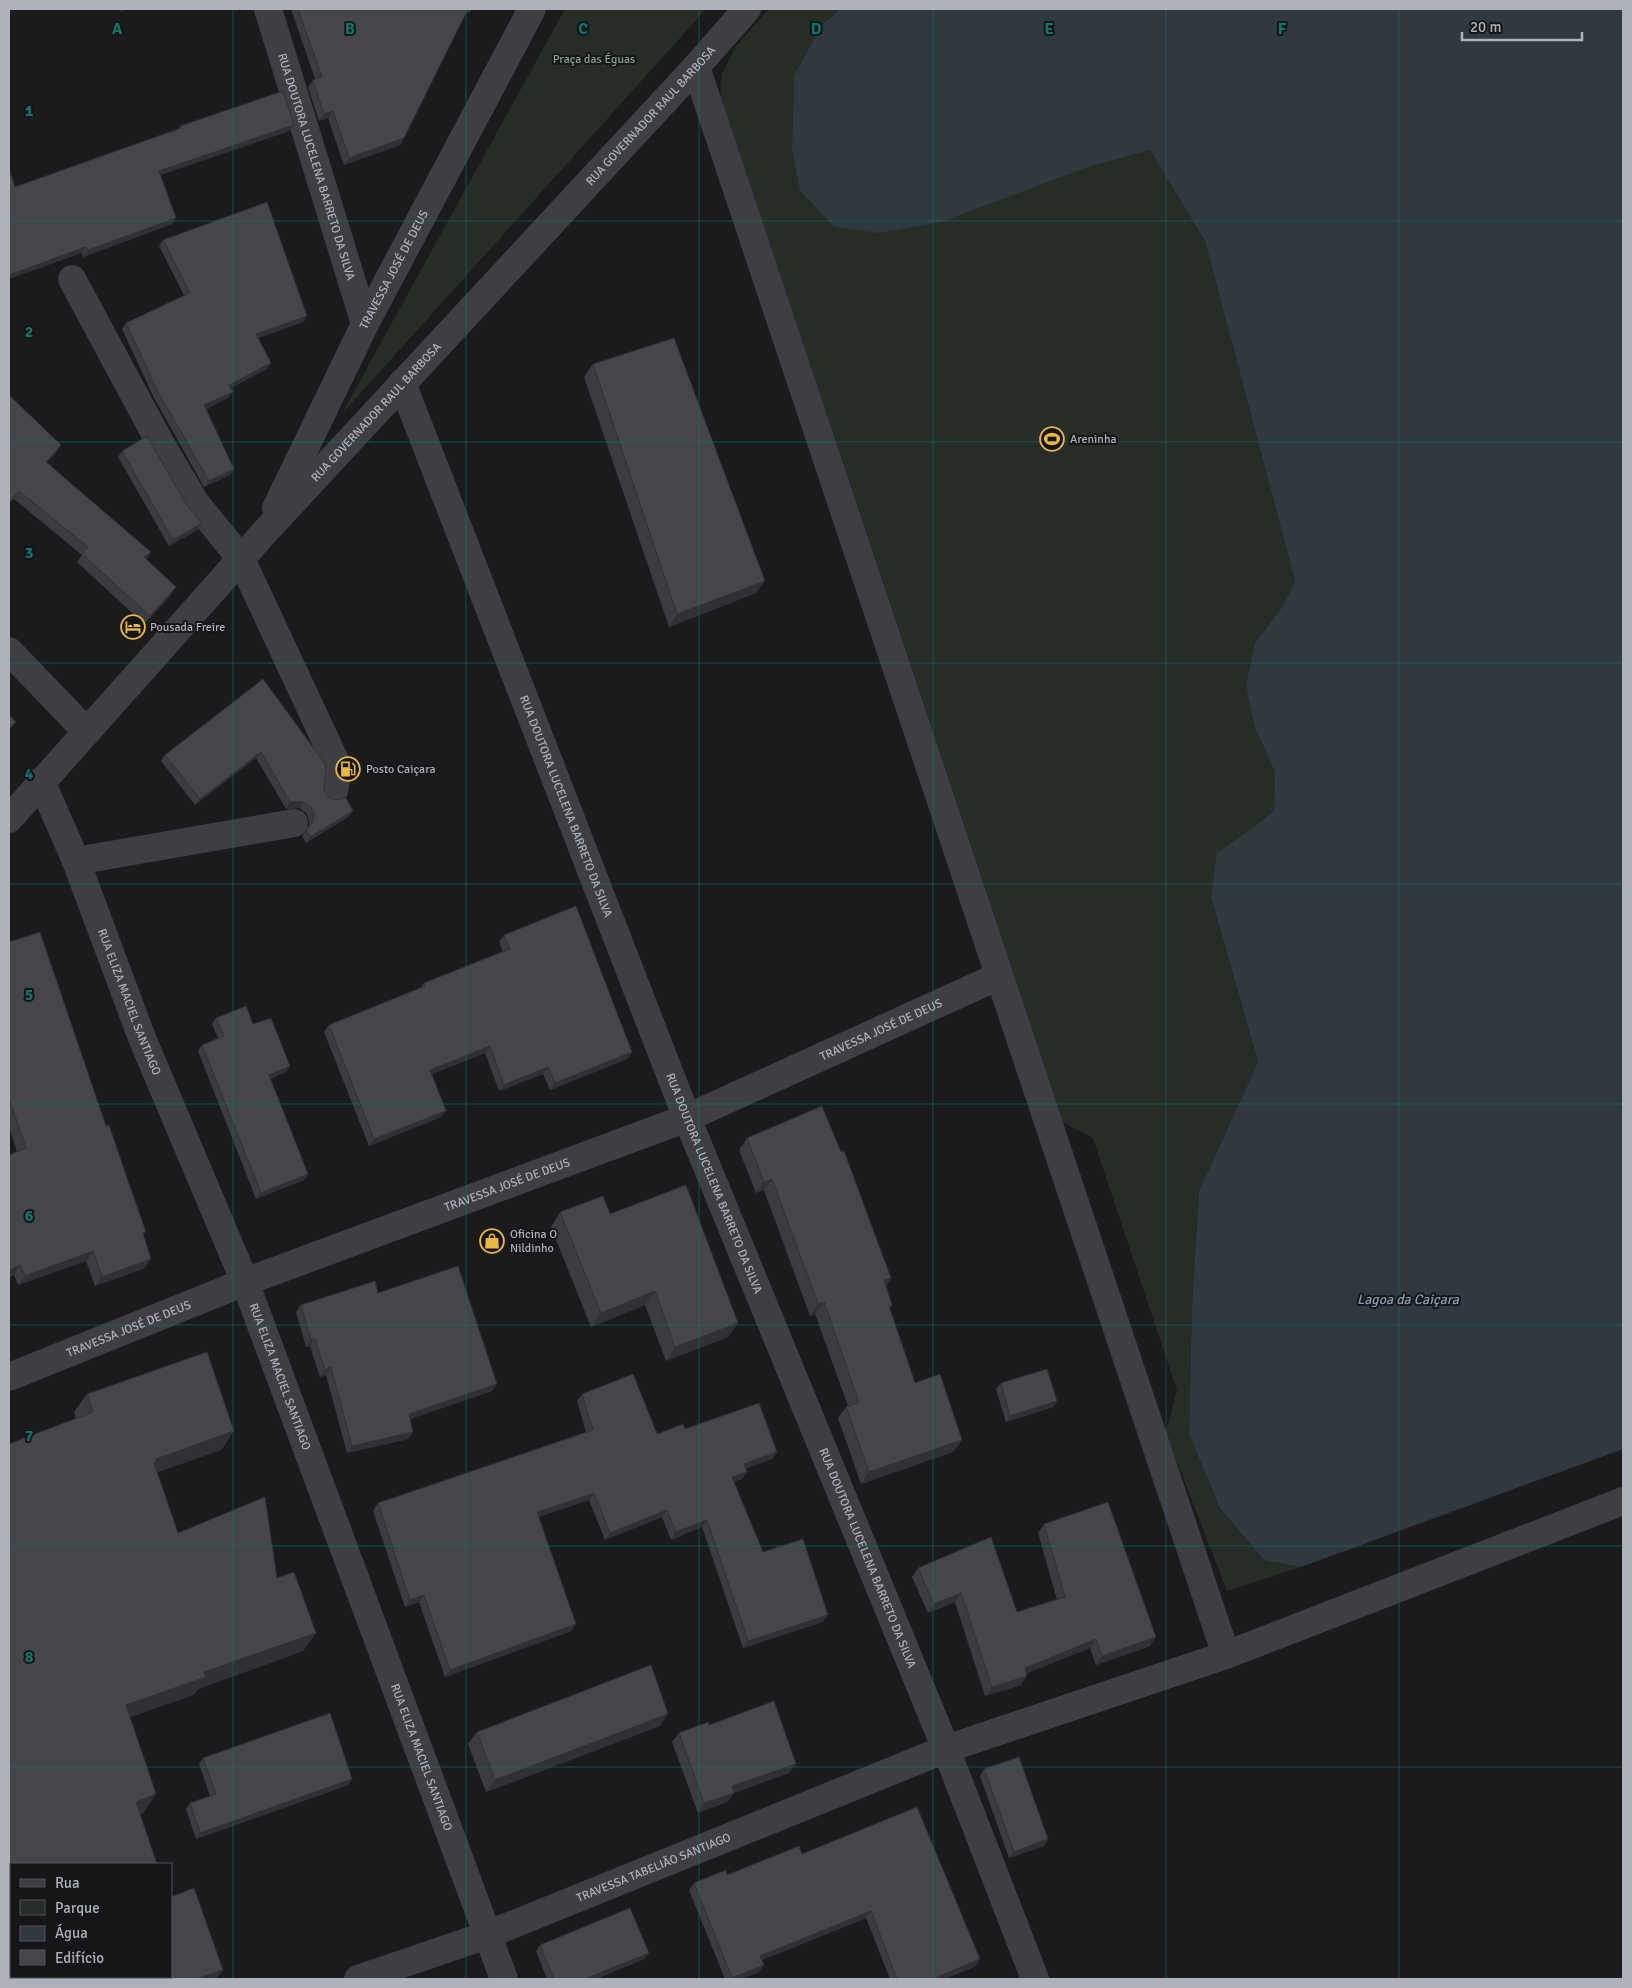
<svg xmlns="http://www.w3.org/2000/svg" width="1632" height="1988" font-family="Signika,sans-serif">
<rect width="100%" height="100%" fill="#1b1b1d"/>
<!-- green -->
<g fill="#252d26">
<polygon points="565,9 706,9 341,415"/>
<polygon points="769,9 841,9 822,25 794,75 792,148 1085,168 1150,150 1205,241 1295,581 1283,606 1255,643 1255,728 1275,772 1274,810 1253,828 1211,897 1258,1062 1199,1191 1192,1305 1189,1434 1220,1510 1264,1560 1301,1567 1227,1591 1166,1434 1177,1390 1093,1138 1055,1118 720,101 722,74 736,46"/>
</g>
<!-- water -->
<polygon fill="#313940" points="841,9 1623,9 1623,1449 1301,1567 1264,1560 1220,1509 1189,1434 1192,1305 1199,1191 1258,1062 1211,897 1217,853 1253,828 1274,810 1275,772 1255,728 1246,685 1255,643 1283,606 1295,581 1205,241 1150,150 1085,168 941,222 878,233 834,227 800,190 792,148 794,75 822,25"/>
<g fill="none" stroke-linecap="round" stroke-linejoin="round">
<!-- minor -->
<g stroke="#3e3e43" stroke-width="28">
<path id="s1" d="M268,9L365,324"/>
<polyline points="696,67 1226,1655"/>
<polyline points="72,279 158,439 195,502 241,559 338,767 334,791"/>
<path id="s2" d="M402,383L687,1118L946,1749L1035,1979"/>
<path id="s3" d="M276,508L365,324L532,9"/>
<polyline points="9,651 86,731"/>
<path id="s4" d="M41,781L76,861L142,1038L245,1282L504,1979"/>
<path id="s5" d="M9,819L263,534L696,67L747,9"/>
<polyline points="76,861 294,823"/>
<path id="s6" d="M9,1377L245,1282L687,1118L999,976"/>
<path id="s7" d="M358,1979L487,1935L946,1749L1226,1655L1623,1501"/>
</g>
</g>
<!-- wall -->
<g fill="#3b3c40">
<polygon points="291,9 472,9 469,13 467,12 460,25 404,138 400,145 344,165 328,118 319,121 308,87 313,80 315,79"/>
<polygon points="180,126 289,131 160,175 172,224 83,257 82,253 15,187 178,129"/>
<polygon points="163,240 303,322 258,338 271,363 267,369 231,388 233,392 228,398 206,409 234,469 230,475 204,487 154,398 122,329 126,323 184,295 159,246"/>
<polygon points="593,364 756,593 669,627 584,377"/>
<polygon points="9,395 56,453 47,462 146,559 171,595 144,624 77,562 82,555 14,499"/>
<polygon points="122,451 186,504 202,523 197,530 169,546 118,457"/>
<polygon points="263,679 324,791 329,797 353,811 348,817 306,843 302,836 309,827 309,820 306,813 299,808 286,809 256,758 195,805 161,761 165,755"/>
<polygon points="504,935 632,1052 627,1059 550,1090 543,1074 499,1091 485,1053 431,1074 441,1117 369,1146 324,1032 329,1025 420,988 424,983 503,951 499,942"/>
<polygon points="9,942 106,1126 143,1236 145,1268 95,1286 86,1261 18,1285 14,1275 9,1277 9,1155 17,1152 9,1127"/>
<polygon points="216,1018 253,1024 290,1066 286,1072 270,1079 308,1174 304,1180 256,1199 198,1051 202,1045 218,1038 212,1024"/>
<polygon points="747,1138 891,1278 886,1286 892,1305 890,1309 915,1383 962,1440 953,1452 861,1484 838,1418 846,1407 848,1406 815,1314 810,1316 764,1190 756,1193 739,1150"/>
<polygon points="560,1212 610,1214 728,1337 666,1361 645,1305 591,1327 551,1227"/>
<polygon points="378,1293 492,1391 410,1419 408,1439 347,1453 326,1375 320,1377 310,1346 306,1347 296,1312 301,1305"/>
<polygon points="1001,1383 1057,1401 1053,1407 1006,1422 996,1389"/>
<polygon points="87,1394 234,1431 221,1450 157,1472 178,1533 277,1578 316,1633 303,1651 198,1689 193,1695 130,1717 156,1794 143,1813 11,1864 11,1966 9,1959 9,1444 76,1419 74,1412"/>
<polygon points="582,1394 657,1434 685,1429 777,1452 772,1459 745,1468 747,1472 742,1479 734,1482 763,1552 823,1622 743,1648 702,1527 671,1540 662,1517 605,1540 589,1500 538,1517 571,1631 445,1677 419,1602 405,1607 373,1511 378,1503 586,1432 577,1401"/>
<polygon points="1044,1524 1150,1646 1096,1665 1090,1648 1026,1673 1021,1685 985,1696 955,1602 928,1613 912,1577 918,1568 1017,1612 1057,1600 1038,1533"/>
<polygon points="709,1725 789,1773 734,1793 727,1802 698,1813 672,1742 679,1733"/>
<polygon points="660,1726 486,1792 468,1744 477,1732"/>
<polygon points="203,1758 352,1779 348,1785 196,1839 186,1809 190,1803 210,1796 199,1764"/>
<polygon points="984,1769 1048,1839 1044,1846 1009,1858 980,1776"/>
<polygon points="802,1854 976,1966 945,1979 890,1979 866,1918 762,1960 759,1972 741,1979 725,1979 689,1890 694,1883 727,1875"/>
<polygon points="540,1945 649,1953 644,1959 596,1979 547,1979 536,1951"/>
<polygon points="223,1970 216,1979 16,1979 15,1977 171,1977"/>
</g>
<!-- shaded-wall -->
<g fill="#303134">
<polygon points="121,9 128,9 119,12"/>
<polygon points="333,111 328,118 319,121 324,114"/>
<polygon points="294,125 289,131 155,177 159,171"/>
<polygon points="404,138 400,145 344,165 349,158"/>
<polygon points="176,218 172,224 83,257 88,250"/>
<polygon points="86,247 82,253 9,279 9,275"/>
<polygon points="307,316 303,322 252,340 256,334"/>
<polygon points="271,363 267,369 225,391 229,385"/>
<polygon points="233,392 228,398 200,411 204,405"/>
<polygon points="61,445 56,453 40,470 46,462"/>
<polygon points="234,469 230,475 204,487 209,481"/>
<polygon points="19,491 14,499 9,504 9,502"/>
<polygon points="202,523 197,530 169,546 173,540"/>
<polygon points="151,552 146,560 144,557"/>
<polygon points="765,581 756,593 669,627 677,614"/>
<polygon points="176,587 171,595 144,624 150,616"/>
<polygon points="261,752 256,758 195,805 200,799"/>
<polygon points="290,802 303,802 299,808 286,809"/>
<polygon points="353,811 348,817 306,843 310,837"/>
<polygon points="490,1046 485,1053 425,1077 430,1070"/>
<polygon points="632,1052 627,1059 550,1090 555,1083"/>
<polygon points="290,1066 286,1072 265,1081 269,1075"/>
<polygon points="548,1067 543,1074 499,1091 504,1085"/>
<polygon points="446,1111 441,1117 369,1146 374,1139"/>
<polygon points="308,1174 304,1180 256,1199 261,1193"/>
<polygon points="772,1179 764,1190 756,1193 764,1182"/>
<polygon points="93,1251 86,1261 18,1285 25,1276"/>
<polygon points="151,1259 145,1268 95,1286 102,1277"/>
<polygon points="20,1265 14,1275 9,1277 9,1270"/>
<polygon points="891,1278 883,1290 884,1280"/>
<polygon points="655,1291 645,1305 591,1327 601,1313"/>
<polygon points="824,1302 815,1314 810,1316 818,1304"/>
<polygon points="738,1323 728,1337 666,1361 675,1347"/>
<polygon points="315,1339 310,1346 306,1347 311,1340"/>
<polygon points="331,1367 326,1375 320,1377 325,1370"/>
<polygon points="497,1384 492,1391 404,1421 409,1414"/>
<polygon points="1057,1401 1053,1407 1006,1422 1010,1416"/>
<polygon points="234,1431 221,1450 147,1476 156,1459"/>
<polygon points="413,1432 408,1439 347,1453 352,1446"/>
<polygon points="962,1440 953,1452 861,1484 869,1472"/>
<polygon points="777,1452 772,1459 739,1471 744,1464"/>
<polygon points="747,1472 742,1479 727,1484 732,1477"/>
<polygon points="594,1493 589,1500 532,1519 537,1512"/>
<polygon points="667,1510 662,1517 605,1540 610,1533"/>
<polygon points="707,1520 702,1527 671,1540 676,1532"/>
<polygon points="961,1593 955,1602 928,1613 934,1604"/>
<polygon points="424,1595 419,1602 405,1607 410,1600"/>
<polygon points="828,1615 823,1622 743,1648 748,1641"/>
<polygon points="576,1624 571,1631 445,1677 450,1670"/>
<polygon points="316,1633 303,1651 198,1689 193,1695 113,1723 126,1705 204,1672"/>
<polygon points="1156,1637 1150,1646 1096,1665 1102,1656"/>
<polygon points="1096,1639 1090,1648 1018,1677 1025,1668"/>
<polygon points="1027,1676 1021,1685 985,1696 992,1687"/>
<polygon points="668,1714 660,1726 486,1792 495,1780"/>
<polygon points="796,1764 789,1773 734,1793 727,1802 698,1813 704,1803 732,1786"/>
<polygon points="352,1779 348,1785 196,1839 200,1833"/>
<polygon points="156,1794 143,1813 123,1820 136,1802"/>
<polygon points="1048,1839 1044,1846 1009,1858 1014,1852"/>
<polygon points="871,1911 866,1918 755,1963 760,1956"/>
<polygon points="649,1953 644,1959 596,1979 585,1979"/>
<polygon points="980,1959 976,1966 945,1979 933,1979"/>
<polygon points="764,1965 759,1972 741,1979 732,1979 732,1978"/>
<polygon points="223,1970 216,1979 196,1979"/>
</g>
<!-- building -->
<g fill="#45464a" stroke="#303134">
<polygon points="298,9 468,9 460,25 404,138 349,158 333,111 324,114 313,80 322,77"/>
<polygon points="283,91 294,125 159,171 176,218 88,250 86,247 9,275 9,169 15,187 181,128 180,126"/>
<polygon points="267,202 307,316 256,334 271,363 229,385 233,392 204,405 234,469 209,481 158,392 126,323 190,293 163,240"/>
<polygon points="674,338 765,581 677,614 593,364"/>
<polygon points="9,395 61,445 46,462 151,552 144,557 176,587 150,616 82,554 88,547 19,491 9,502"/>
<polygon points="147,436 186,504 202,523 173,540 122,451"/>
<polygon points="263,679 326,765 324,791 329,797 335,800 346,798 353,811 310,837 306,830 313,822 314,814 311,807 303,802 290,802 261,752 200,799 165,755"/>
<polygon points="9,715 16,722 9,729"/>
<polygon points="576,906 632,1052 555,1083 548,1067 504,1085 490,1046 430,1070 446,1111 374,1139 329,1025 425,986 424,983 510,949 504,935"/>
<polygon points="40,932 106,1126 109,1125 126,1175 146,1232 143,1233 151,1259 102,1277 93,1251 25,1276 20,1265 9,1270 9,1155 26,1148 9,1098 9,942"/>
<polygon points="246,1006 253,1024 271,1018 290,1066 269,1075 308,1174 261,1193 202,1045 224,1036 216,1018"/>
<polygon points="822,1106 841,1152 844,1151 891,1278 884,1280 892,1305 889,1306 915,1383 940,1374 962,1440 869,1472 846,1407 859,1402 824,1302 818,1304 772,1179 764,1182 747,1138"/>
<polygon points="686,1185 738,1323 675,1347 655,1291 601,1313 560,1212 603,1196 610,1214"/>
<polygon points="458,1266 497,1384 409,1414 413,1432 352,1446 331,1367 325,1370 315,1339 311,1340 301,1305 375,1281 378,1293"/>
<polygon points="207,1352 234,1431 156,1459 157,1462 154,1463 178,1533 265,1497 277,1578 294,1572 316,1633 204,1672 206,1677 126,1705 156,1794 136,1802 157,1864 11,1864 11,1911 9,1903 9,1444 93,1412 87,1394"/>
<polygon points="1047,1369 1057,1401 1010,1416 1001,1383"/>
<polygon points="633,1374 657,1434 683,1424 685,1429 759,1403 777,1452 744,1464 747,1472 732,1477 763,1552 803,1539 828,1615 748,1641 707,1520 676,1532 667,1510 610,1533 594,1493 537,1512 576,1624 450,1670 424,1595 410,1600 378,1503 593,1430 582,1394"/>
<polygon points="1108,1502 1156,1637 1102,1656 1096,1639 1025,1668 1027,1676 992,1687 961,1593 934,1604 918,1568 991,1537 1017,1612 1065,1597 1044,1524"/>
<polygon points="651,1665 668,1714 495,1780 477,1732"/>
<polygon points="774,1701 796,1764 732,1786 734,1793 704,1803 679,1733 708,1722 709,1725"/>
<polygon points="330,1713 352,1779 200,1833 190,1803 216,1794 203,1758"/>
<polygon points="1019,1757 1048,1839 1014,1852 984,1769"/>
<polygon points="917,1807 980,1959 933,1979 897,1979 871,1911 760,1956 764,1965 732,1978 694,1883 726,1870 727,1875 799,1846 802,1854"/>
<polygon points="194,1888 223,1970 196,1979 35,1979 34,1977 171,1977 171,1897"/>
<polygon points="630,1908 649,1953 585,1979 554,1979 540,1945"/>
</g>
<!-- grid -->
<path fill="none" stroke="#0f766e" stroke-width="1" stroke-opacity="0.55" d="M233,9V1979M466,9V1979M699,9V1979M933,9V1979M1166,9V1979M1399,9V1979M9,221H1623M9,442H1623M9,663H1623M9,884H1623M9,1104H1623M9,1325H1623M9,1546H1623M9,1767H1623"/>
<!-- icons -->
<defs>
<g id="stadium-ring" transform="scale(1.25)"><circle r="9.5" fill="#161518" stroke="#e8b847" stroke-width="1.5"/><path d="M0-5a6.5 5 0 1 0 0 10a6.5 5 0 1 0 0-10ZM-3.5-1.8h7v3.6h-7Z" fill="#e8b847"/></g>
<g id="hotel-ring" transform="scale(1.25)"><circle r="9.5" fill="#161518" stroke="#e8b847" stroke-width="1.5"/><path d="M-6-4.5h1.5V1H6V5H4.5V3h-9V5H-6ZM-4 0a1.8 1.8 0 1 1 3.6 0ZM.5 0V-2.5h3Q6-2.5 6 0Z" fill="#e8b847"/></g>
<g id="fuel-ring" transform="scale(1.25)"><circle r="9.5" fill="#161518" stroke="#e8b847" stroke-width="1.5"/><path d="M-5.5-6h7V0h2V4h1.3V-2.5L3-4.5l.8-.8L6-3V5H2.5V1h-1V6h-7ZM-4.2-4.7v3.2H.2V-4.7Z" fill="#e8b847"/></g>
<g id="shop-ring" transform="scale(1.25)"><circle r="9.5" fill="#161518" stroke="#e8b847" stroke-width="1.5"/><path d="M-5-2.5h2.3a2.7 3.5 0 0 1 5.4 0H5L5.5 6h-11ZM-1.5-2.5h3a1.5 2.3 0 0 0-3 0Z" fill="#e8b847"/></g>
</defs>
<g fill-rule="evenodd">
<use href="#stadium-ring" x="1052" y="439"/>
<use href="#hotel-ring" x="133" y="627"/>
<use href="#fuel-ring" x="348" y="769"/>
<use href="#shop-ring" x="492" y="1241"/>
</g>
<g text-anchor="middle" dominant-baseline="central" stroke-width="4" stroke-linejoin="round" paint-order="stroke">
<!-- park labels -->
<g font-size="12" fill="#86a589" stroke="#161518">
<text x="594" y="59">Praça das Éguas</text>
</g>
<!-- street labels -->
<g font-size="12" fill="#aeb2bb" stroke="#161518">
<text stroke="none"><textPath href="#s5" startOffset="952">RUA GOVERNADOR RAUL BARBOSA</textPath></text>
<text stroke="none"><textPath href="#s1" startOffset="165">RUA DOUTORA LUCELENA BARRETO DA SILVA</textPath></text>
<text stroke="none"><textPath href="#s3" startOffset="266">TRAVESSA JOSÉ DE DEUS</textPath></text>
<text stroke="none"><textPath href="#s5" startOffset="548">RUA GOVERNADOR RAUL BARBOSA</textPath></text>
<text stroke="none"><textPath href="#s2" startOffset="454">RUA DOUTORA LUCELENA BARRETO DA SILVA</textPath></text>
<text stroke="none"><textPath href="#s4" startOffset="238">RUA ELIZA MACIEL SANTIAGO</textPath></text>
<text stroke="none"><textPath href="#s6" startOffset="939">TRAVESSA JOSÉ DE DEUS</textPath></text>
<text stroke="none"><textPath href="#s2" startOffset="859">RUA DOUTORA LUCELENA BARRETO DA SILVA</textPath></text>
<text stroke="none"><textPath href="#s6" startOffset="534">TRAVESSA JOSÉ DE DEUS</textPath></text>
<text stroke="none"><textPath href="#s6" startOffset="129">TRAVESSA JOSÉ DE DEUS</textPath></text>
<text stroke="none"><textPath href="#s4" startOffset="642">RUA ELIZA MACIEL SANTIAGO</textPath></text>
<text stroke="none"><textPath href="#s2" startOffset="1264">RUA DOUTORA LUCELENA BARRETO DA SILVA</textPath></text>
<text stroke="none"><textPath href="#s4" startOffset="1048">RUA ELIZA MACIEL SANTIAGO</textPath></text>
<text stroke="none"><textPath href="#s7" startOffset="316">TRAVESSA TABELIÃO SANTIAGO</textPath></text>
</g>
<!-- poi labels -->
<g font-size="12" fill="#aeb2bb" stroke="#161518" text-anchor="start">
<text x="1070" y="439">Areninha</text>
<text x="150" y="627">Pousada Freire</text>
<text x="366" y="769">Posto Caiçara</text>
<text x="510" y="1234">Oficina O<tspan x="510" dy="14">Nildinho</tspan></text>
</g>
<!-- water labels -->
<g font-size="14" font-style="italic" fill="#889eb4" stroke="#161518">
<text x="1408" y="1299">Lagoa da Caiçara</text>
</g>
</g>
<g font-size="16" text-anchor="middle" font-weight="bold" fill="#0f766e" stroke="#161518" stroke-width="4" stroke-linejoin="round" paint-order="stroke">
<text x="117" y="34">A</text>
<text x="350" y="34">B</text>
<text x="583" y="34">C</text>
<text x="816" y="34">D</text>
<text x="1049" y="34">E</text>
<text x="1282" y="34">F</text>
<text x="29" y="116">1</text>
<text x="29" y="337">2</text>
<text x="29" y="558">3</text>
<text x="29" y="779">4</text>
<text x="29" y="1000">5</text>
<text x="29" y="1221">6</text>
<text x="29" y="1441">7</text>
<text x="29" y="1662">8</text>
</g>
<!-- border -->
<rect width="1632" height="1988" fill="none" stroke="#aeb2bb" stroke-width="20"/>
<!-- legend -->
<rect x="10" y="1863" width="162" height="115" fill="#161518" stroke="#535459"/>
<rect x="20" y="1879" width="25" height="8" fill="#3e3e43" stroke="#535459"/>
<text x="55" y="1888" font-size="15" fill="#aeb2bb">Rua</text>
<rect x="20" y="1900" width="25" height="15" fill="#252d26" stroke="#535459"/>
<text x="55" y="1913" font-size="15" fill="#aeb2bb">Parque</text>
<rect x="20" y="1926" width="25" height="15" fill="#313940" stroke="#535459"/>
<text x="55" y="1938" font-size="15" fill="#aeb2bb">Água</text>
<rect x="20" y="1950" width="25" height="15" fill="#45464a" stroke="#535459"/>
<text x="55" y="1963" font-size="15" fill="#aeb2bb">Edifício</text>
<!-- scale -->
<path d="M1462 32v8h120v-8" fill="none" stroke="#aeb2bb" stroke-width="2.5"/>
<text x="1470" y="32" font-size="15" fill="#aeb2bb" stroke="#161518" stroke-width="4" paint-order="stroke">20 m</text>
</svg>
